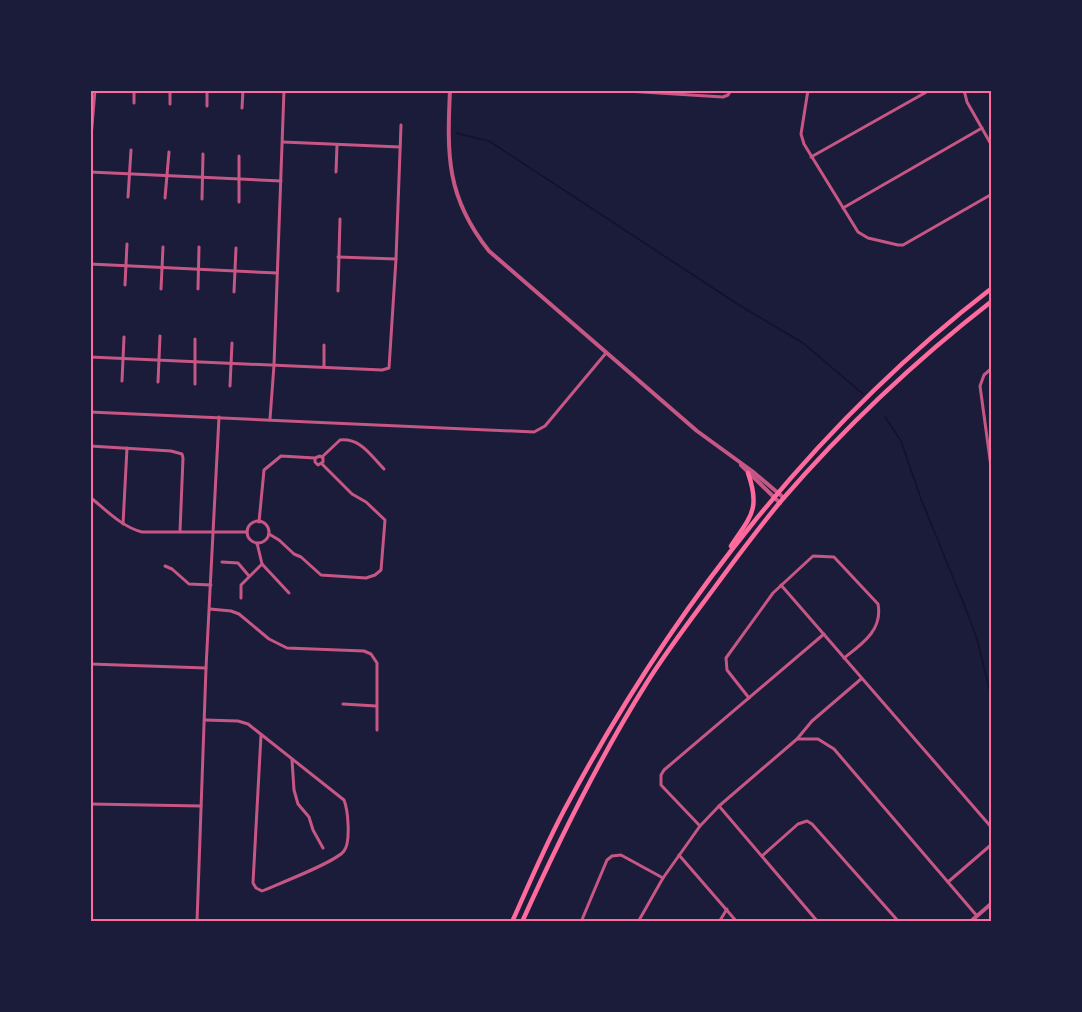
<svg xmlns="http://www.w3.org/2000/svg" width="1082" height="1012" font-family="'Noto Sans',sans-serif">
<rect width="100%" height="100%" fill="#1b1b3a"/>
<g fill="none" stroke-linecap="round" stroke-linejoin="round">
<!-- stream -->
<g stroke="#12122b" stroke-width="1.5">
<polyline points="456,133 489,141 739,305 803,343 863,394"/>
<polyline points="885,417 901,441 921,499 963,602 977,639 992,700"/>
</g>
<!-- minor -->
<g stroke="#c65784" stroke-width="3">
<polyline points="207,90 207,106"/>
<polyline points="610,90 723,97 728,95 731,90"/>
<polyline points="808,90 801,134 804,144 858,232 868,238 898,245 903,245 992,194"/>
<polyline points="964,90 967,102 992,146"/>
<polyline points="134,103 134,90"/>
<polyline points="170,104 170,90"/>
<polyline points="242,108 243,90"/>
<polyline points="283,142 400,147"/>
<polyline points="90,150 95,90"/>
<polyline points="811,157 930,90"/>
<polyline points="90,172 281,181"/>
<polyline points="336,172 337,145"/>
<polyline points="128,197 131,150"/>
<polyline points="165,198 169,152"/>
<polyline points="202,199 203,154"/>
<polyline points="239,202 239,156"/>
<polyline points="843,208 982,128"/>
<polyline points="338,257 396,259"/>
<polyline points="90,264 277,273"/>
<polyline points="125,285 127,244"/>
<polyline points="161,289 163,247"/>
<polyline points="198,289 199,247"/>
<polyline points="338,291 340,219"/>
<polyline points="234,292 236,248"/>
<polyline points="90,357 382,370 389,368 396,259 401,125"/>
<polyline points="324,367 324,345"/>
<polyline points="992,368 984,375 980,386 992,474"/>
<polyline points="122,381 124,337"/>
<polyline points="158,382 160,336"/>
<polyline points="195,384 195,339"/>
<polyline points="230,386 232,343"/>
<polyline points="90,412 534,432 545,426 606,353"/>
<polyline points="270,419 274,365 284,90"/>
<polyline points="90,446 171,451 182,454 183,458 180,531"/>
<path d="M322,457L340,440C361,438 371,456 384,469"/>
<path d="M90,497C106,510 122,527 142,532H247"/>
<circle cx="258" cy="532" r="11"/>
<polyline points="259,522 264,470 281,456 315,458 320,456 323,458 323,462 318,465 315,462 315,458"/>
<polyline points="123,524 127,448"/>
<polyline points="269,534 279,540 294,554 301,557 321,575 366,578 375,575 381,570 385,520 366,502 352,494 322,464"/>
<polyline points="257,543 262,564 289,593"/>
<polyline points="222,562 238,563 249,576"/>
<polyline points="165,566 172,569 189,584 211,585"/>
<polyline points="781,585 992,828"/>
<polyline points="241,598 241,585 262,564"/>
<polyline points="210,609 231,611 239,614 269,639 287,648 364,651 371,654 377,663 377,730"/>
<polyline points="90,664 206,668"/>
<path d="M749,698L727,670L726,658L773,593L813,556L834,557L878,604C883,630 862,644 844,658"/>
<polyline points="343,704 376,706"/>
<path d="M205,720L238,721L248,724L344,800C348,810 351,842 344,851C336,862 278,884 262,891L256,888L253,883L261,735"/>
<polyline points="797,739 818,739 834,749 977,916"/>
<polyline points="292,760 294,790 298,804 309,817 313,830 323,848"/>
<polyline points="90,804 201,806"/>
<polyline points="719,806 818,922"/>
<polyline points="700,826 661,785 661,775 664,770 824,634"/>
<polyline points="679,855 737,922"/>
<polyline points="762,856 798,824 807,821 812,824 899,922"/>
<polyline points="948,882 992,844"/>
<polyline points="197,922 206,668 219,417"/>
<polyline points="581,922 607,860 612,856 621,855 663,878"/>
<polyline points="638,922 663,878 700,826 719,806 797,739 812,721 861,679"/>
<polyline points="719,922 727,909"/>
</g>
<!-- tertiary -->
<g stroke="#c65784" stroke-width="4">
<path d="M450,90C447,155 446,197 489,251L697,431L752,471L784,498"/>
<polyline points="741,465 780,503"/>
<polyline points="970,922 992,903"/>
</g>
<!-- trunk -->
<g stroke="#ff6b9d" stroke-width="4.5">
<path d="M731,546C750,517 761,510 748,473"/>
<path d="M512,922C530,882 547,841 568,803C674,606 814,425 992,288"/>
<path d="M522,922C559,840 598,760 646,684C666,652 689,622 712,591C734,561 757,530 781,501C844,428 916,360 992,301"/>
</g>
</g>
<!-- border -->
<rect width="1082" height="1012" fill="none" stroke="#1b1b3a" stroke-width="183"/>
<rect x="92" y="92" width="898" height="828" fill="none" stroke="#ff6b9d" stroke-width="2"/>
</svg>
